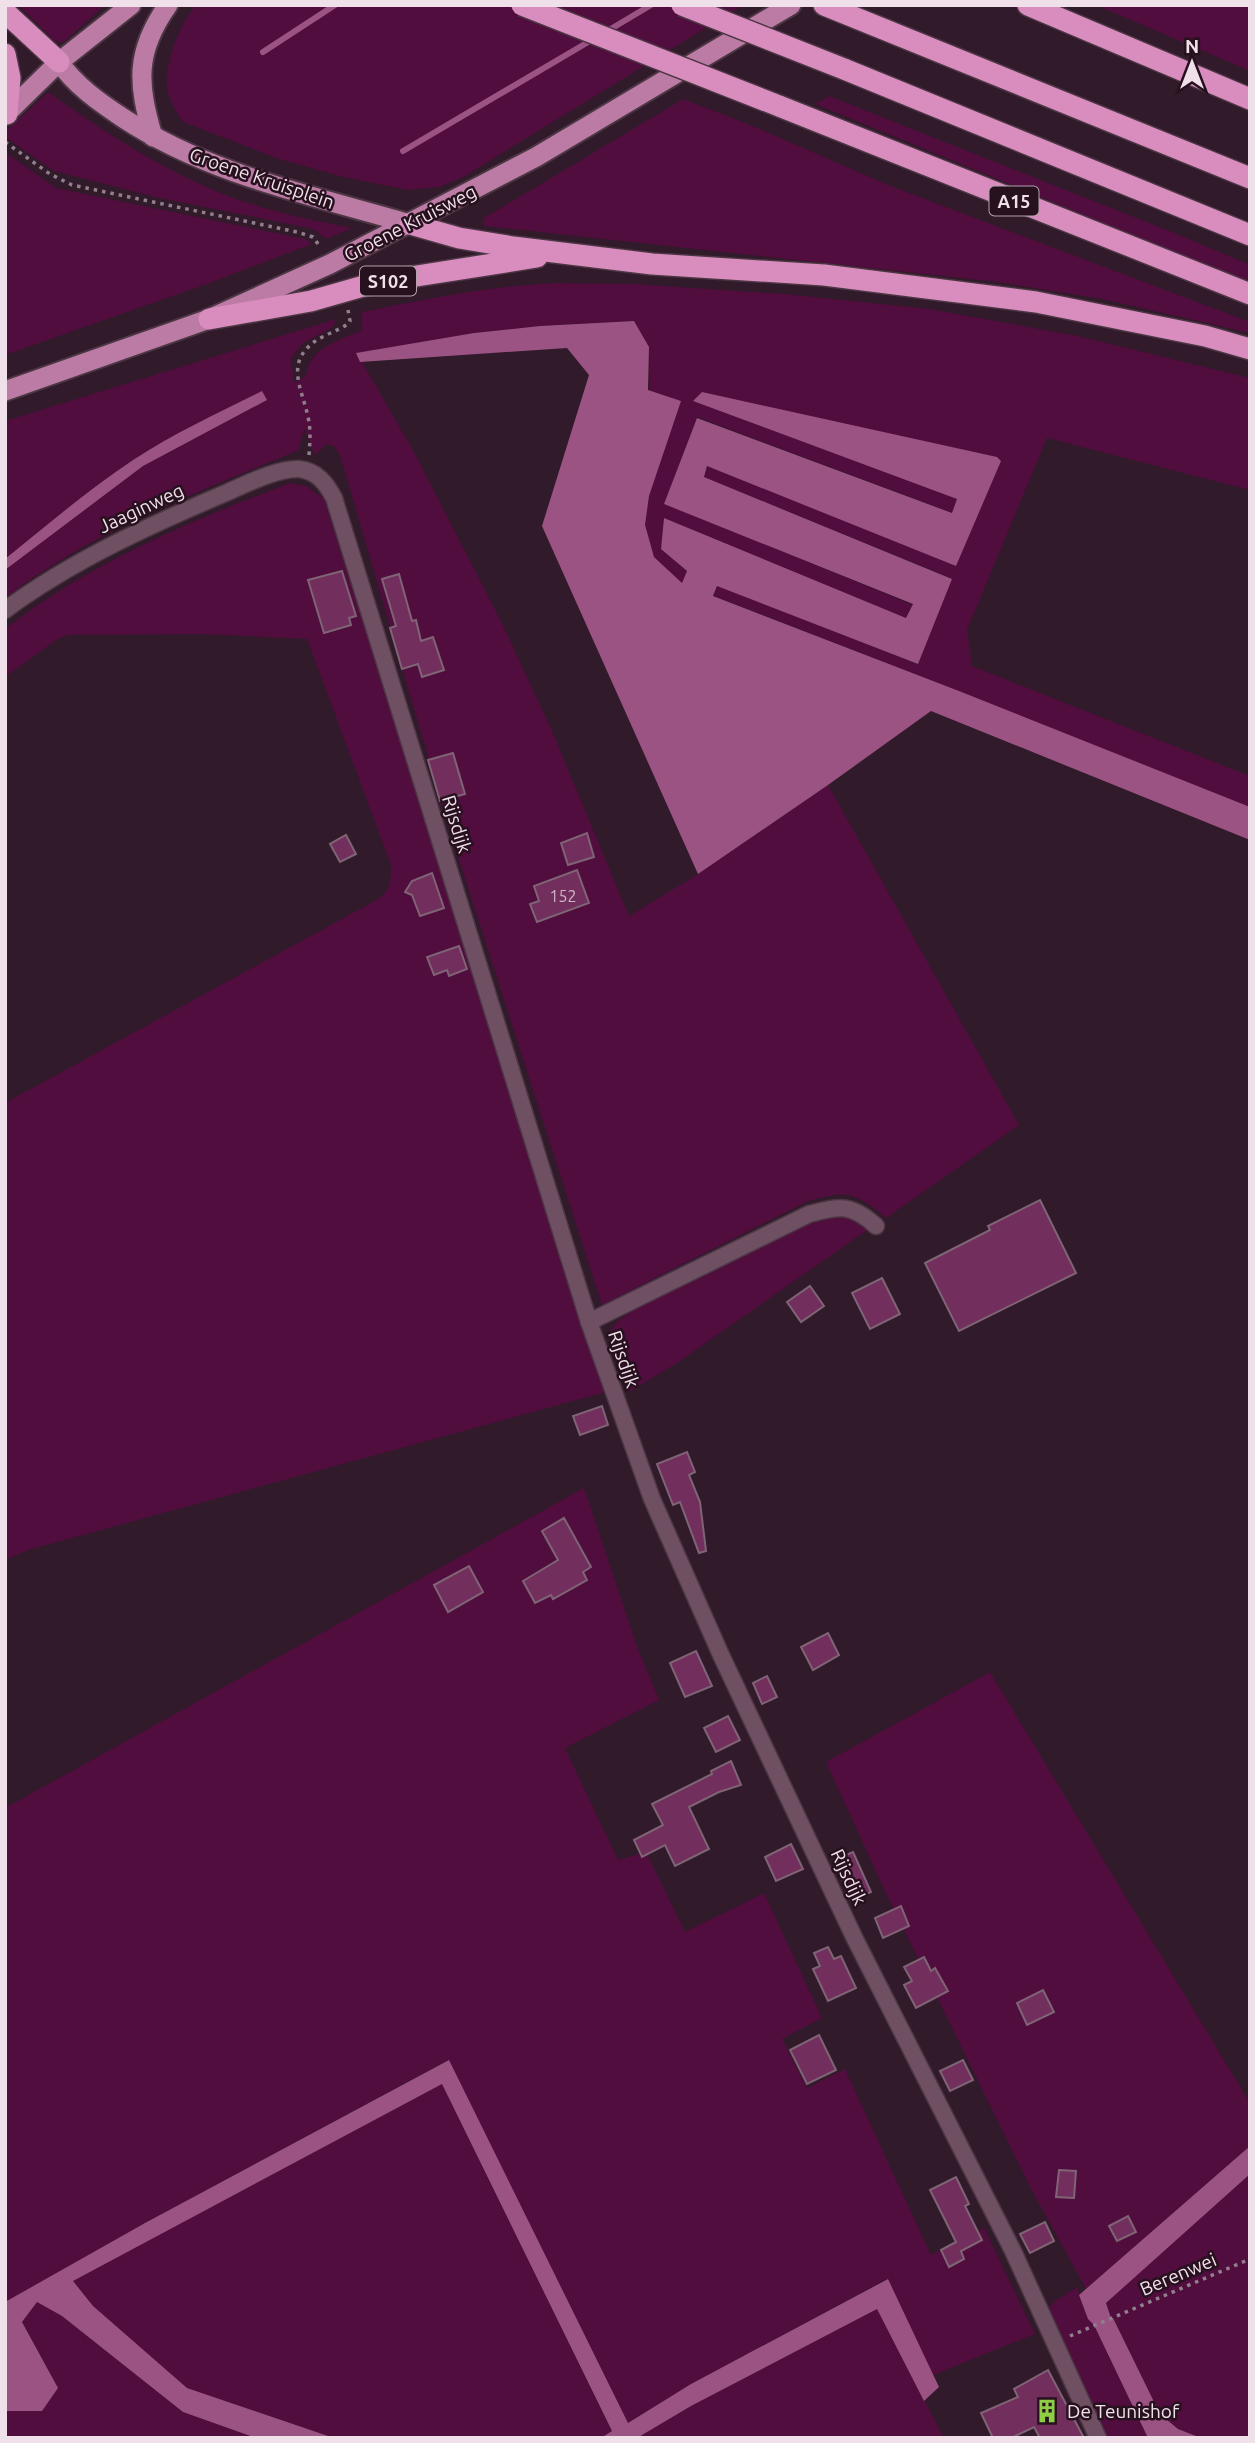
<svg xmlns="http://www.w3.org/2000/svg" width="1255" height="2443" font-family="Ubuntu,sans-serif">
<rect width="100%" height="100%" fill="#311a29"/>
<!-- green -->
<g fill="#500d3e">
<polygon points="18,5 105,5 64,42 56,42"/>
<path d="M196,5H743L465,176L440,187L408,190L343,177L276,158L183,122C177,113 171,103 168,93C162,68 179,24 196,5Z"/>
<polygon points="1095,5 1250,5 1250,71 1098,6"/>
<path d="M48,92C110,136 176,179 248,203C282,214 317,221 352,228L326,239L317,231L309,228L155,197L54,171L5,137V132Z"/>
<polygon points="829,96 1172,232 1250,265 1250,283 815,104"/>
<polygon points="683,99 748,124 888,185 1250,322 1250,333 1102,299 998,282 484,226 484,218"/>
<polygon points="5,152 56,188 305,239 312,244 207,284 5,355"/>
<path d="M555,283L635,284L784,294L930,309L1078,336L1250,378V490L1047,438L967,630L972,666L1250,776V808L959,691L714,596L717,585L917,664L951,578L704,477L708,465L955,565L1001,461L999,458L702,393L957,498L953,513L697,417L665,503L913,605L906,618L664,518L661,547L687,572L682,584L654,557L644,525L650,493L649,347L634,321L540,326L474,333L357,353L415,454L502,623L552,731L629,916L698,874L828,785L1019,1125L886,1218C856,1192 845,1190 808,1201L602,1305L448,825L340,455L334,446L326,444L315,455L304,428L299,450C198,492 92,531 5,598V570L143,466L267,400L261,392C218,413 173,433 133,460C88,490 47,525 5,559V421L336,319L333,327L303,343L291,358L294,383L306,376C309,347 339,341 362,330V312C427,299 489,286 555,283Z"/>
<path d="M290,483L306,486L324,499L606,1392L28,1550L5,1560V1103L380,898C391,888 391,880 391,865L307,639L200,634L68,635L56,640L5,677V629C90,563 190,521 290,483Z"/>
<polygon points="846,1212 870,1228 677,1363 629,1392 609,1333 618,1321 630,1312 676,1286 814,1218"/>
<polygon points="584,1488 636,1644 659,1700 565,1748 618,1860 646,1852 685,1932 764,1893 822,2018 782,2039 807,2088 845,2069 931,2255 984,2228 1035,2334 933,2375 887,2279 691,2384 628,2423 448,2060 145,2223 5,2302 5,1808"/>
<polygon points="990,1672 1250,2103 1250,2146 1086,2289 1031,2189 884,1889 826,1762"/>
<polygon points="442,2084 612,2432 601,2438 334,2438 187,2388 92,2306 72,2281"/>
<polygon points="1250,2174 1250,2436 1196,2436 1178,2429 1160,2414 1113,2318 1111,2318 1106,2302"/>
<polygon points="1077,2287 1088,2319 1094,2325 1148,2438 1108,2438 1048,2309 1055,2301"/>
<polygon points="37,2302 62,2316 183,2412 256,2438 5,2436 5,2411 42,2411 58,2388 22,2321"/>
<polygon points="877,2309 944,2438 637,2438 691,2406"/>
</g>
<!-- water -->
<g fill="#9b5383">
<polygon points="634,321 649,347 648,390 681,401 649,496 645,525 654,557 682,583 687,571 661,549 664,518 906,618 913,604 664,504 697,418 952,513 957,499 693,401 702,392 997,457 1001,461 956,566 707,466 704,477 952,579 918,664 717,586 713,596 959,691 1250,807 1250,840 931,711 828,785 698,874 542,526 589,375 567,348 360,362 356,353 474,333 540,326"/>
<path d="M262,391L267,400L143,466L5,570V559C47,525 88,490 133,460C174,433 218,413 262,391Z"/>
<polygon points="449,2060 628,2423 691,2384 888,2279 939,2387 924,2401 877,2309 691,2406 637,2438 601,2438 612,2431 442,2084 73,2281 93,2306 187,2388 334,2438 256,2438 183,2412 62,2316 37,2302 22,2322 58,2388 42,2411 5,2411 5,2302 145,2223"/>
<polygon points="1250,2146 1250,2174 1106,2303 1111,2318 1113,2318 1160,2414 1178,2429 1196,2436 1250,2436 1250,2438 1148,2438 1094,2325 1088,2319 1079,2295"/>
</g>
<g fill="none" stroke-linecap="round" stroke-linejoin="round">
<!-- stream -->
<g stroke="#9b5383" stroke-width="6">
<polyline points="604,33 651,5"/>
<polyline points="263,52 335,5"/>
<polyline points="403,151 595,38"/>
</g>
</g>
<!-- building -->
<g fill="#722e5d" stroke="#7f6475" stroke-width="2">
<polygon points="342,571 356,616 349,618 351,625 324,633 308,580"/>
<polygon points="399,574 412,621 416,620 421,641 433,637 444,670 422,677 418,664 402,669 390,628 396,626 382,579"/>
<polygon points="453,753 465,794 440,801 428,760"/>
<polygon points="587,833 594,857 568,865 561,843"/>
<polygon points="346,835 356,854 340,862 330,844"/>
<polygon points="577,870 589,903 537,922 530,904 539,901 534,886"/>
<polygon points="432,873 444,908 420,916 412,895 405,892 412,881"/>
<polygon points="459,946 467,969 449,976 447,970 434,975 427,957"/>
<polygon points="1040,1200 1076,1273 959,1331 925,1263 990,1230 988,1226"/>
<polygon points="882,1278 900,1314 870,1329 852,1293"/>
<polygon points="810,1286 824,1306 801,1322 787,1302"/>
<polygon points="602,1406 608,1425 580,1435 573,1416"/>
<polygon points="687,1452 695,1472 689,1475 700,1502 706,1551 699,1553 680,1502 673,1505 657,1464"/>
<polygon points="564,1518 591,1567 583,1572 587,1580 553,1599 551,1595 535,1603 523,1581 558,1560 542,1531"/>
<polygon points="469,1566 483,1592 448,1612 434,1585"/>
<polygon points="828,1633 839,1655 813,1670 801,1647"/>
<polygon points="696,1651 712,1686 685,1697 670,1663"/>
<polygon points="767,1676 777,1697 762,1704 753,1683"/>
<polygon points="728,1716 740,1740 716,1752 704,1728"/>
<polygon points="731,1761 741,1785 719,1792 689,1807 709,1849 675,1866 665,1845 642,1857 634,1840 663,1825 652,1804 712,1774 711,1771"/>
<polygon points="791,1844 803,1869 776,1881 765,1857"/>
<polygon points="853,1852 871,1892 851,1901 834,1860"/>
<polygon points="901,1906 909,1926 883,1938 875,1918"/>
<polygon points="828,1947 834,1959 841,1956 856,1988 828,2001 813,1969 820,1966 814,1953"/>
<polygon points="924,1957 931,1971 935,1968 948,1991 916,2008 904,1985 912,1981 904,1967"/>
<polygon points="1043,1990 1054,2012 1027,2025 1017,2003"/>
<polygon points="819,2035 836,2070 807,2084 790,2050"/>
<polygon points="963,2060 973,2080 950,2091 940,2071"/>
<polygon points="1059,2170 1076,2171 1074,2198 1056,2197"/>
<polygon points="956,2177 969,2204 965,2206 982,2240 961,2251 964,2259 949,2267 941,2250 956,2242 930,2190"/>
<polygon points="1128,2216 1136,2232 1117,2241 1109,2226"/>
<polygon points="1045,2222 1054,2241 1030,2253 1020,2234"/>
<polygon points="1048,2370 1084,2438 1040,2438 1034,2427 1011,2438 993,2438 981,2413 1018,2397 1014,2389"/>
</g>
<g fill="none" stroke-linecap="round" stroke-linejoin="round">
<!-- minor casing -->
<g stroke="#4c3644" stroke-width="19">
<g id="minor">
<path d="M5,610C73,560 150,525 228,492C246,484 278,468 299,469C317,471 326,483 334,498L589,1322L652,1499L721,1655L854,1937L1013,2251L1098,2438"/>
<path d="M589,1322L809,1214C839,1206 851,1203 876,1226"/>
</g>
</g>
<!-- primary casing -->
<g stroke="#4c3644" stroke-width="23">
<g id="primary">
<path d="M59,62C76,86 99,102 123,118C210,175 312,195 410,224"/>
<polyline points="5,115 59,62 131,5"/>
<path d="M153,137C138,85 134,53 168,5"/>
<polyline points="5,391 209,319 330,264 536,157 791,5"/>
</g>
</g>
<!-- motorway casing -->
<g stroke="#4c3644" stroke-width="24">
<g id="motorway">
<polyline points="824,5 1250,178"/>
<polyline points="1028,5 1250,99"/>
<polyline points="5,12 59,62"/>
<polyline points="5,54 10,78 7,114"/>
<polyline points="844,69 1250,235"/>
<polyline points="779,106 1250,294"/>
<polyline points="410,224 459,238 513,247 652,264 824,275 1036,302 1205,336 1250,349"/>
<polyline points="209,319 311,301 367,285 404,278 537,257"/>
</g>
</g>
<!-- path -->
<g stroke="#927f8c" stroke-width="3.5" stroke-dasharray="3.5 5" stroke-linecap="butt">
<polyline points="5,142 50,174 72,185 297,232 313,237 321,248"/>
<path d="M309,455C310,441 311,430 308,417C302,388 285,364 314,342C324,335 337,331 348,324L350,321L348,310"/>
<polyline points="1070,2336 1250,2259"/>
</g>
<!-- minor -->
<use href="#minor" stroke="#6f5063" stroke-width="16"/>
<!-- primary -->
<use href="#primary" stroke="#bb7ba4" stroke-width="19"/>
<!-- motorway -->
<use href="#motorway" stroke="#d98cbe" stroke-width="21"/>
<!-- motorway-bridge casing -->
<g stroke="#4c3644" stroke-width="24" stroke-linecap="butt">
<g id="motorway-bridge">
<polyline points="522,5 779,106"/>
<polyline points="682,5 844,69"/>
</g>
</g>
<!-- motorway-bridge -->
<use href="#motorway-bridge" stroke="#d98cbe" stroke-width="21"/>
</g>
<!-- icons -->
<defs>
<g id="building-bare" transform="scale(1.89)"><path d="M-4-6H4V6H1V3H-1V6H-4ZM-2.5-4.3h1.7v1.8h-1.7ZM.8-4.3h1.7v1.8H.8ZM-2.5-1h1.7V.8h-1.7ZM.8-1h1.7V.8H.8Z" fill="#8dce44" stroke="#27111f" stroke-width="2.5" paint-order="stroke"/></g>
</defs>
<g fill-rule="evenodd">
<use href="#building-bare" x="1047" y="2411"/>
</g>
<g text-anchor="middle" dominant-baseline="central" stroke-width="5" stroke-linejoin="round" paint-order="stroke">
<!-- number labels -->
<g font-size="16" fill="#d0b4c7">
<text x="563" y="896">152</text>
</g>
<!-- shield labels -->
<g fill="#27111f" stroke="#b4a2ad" stroke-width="2">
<rect x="989.5" y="186.5" width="49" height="29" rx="5"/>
<rect x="360" y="266.5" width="56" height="29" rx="5"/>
</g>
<g font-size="18" font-weight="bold" fill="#f0e0ea">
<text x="1014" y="201">A15</text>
<text x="388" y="281">S102</text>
</g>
<!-- street labels -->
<g font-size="19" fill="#f0e0ea" stroke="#27111f">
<text transform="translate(262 178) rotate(19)">Groene Kruisplein</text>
<text transform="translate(410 223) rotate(-27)">Groene Kruisweg</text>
<text transform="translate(141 508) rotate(-25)">Jaaginweg</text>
<text transform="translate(457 824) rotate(73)">Rijsdijk</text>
<text transform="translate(624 1359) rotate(71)">Rijsdijk</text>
<text transform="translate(849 1877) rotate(65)">Rijsdijk</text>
<text transform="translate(1178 2274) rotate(-23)">Berenwei</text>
</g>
<!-- poi labels -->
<g font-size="19" fill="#f0e0ea" stroke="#27111f" text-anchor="start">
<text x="1067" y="2411">De Teunishof</text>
</g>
</g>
<!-- border -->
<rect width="1255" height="2443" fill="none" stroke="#f0e0ea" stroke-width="14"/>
<!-- north arrow -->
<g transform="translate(1192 63)" stroke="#27111f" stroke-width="5" paint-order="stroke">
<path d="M0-5L12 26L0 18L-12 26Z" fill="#f0e0ea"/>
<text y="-10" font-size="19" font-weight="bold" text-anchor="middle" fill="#f0e0ea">N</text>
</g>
</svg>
